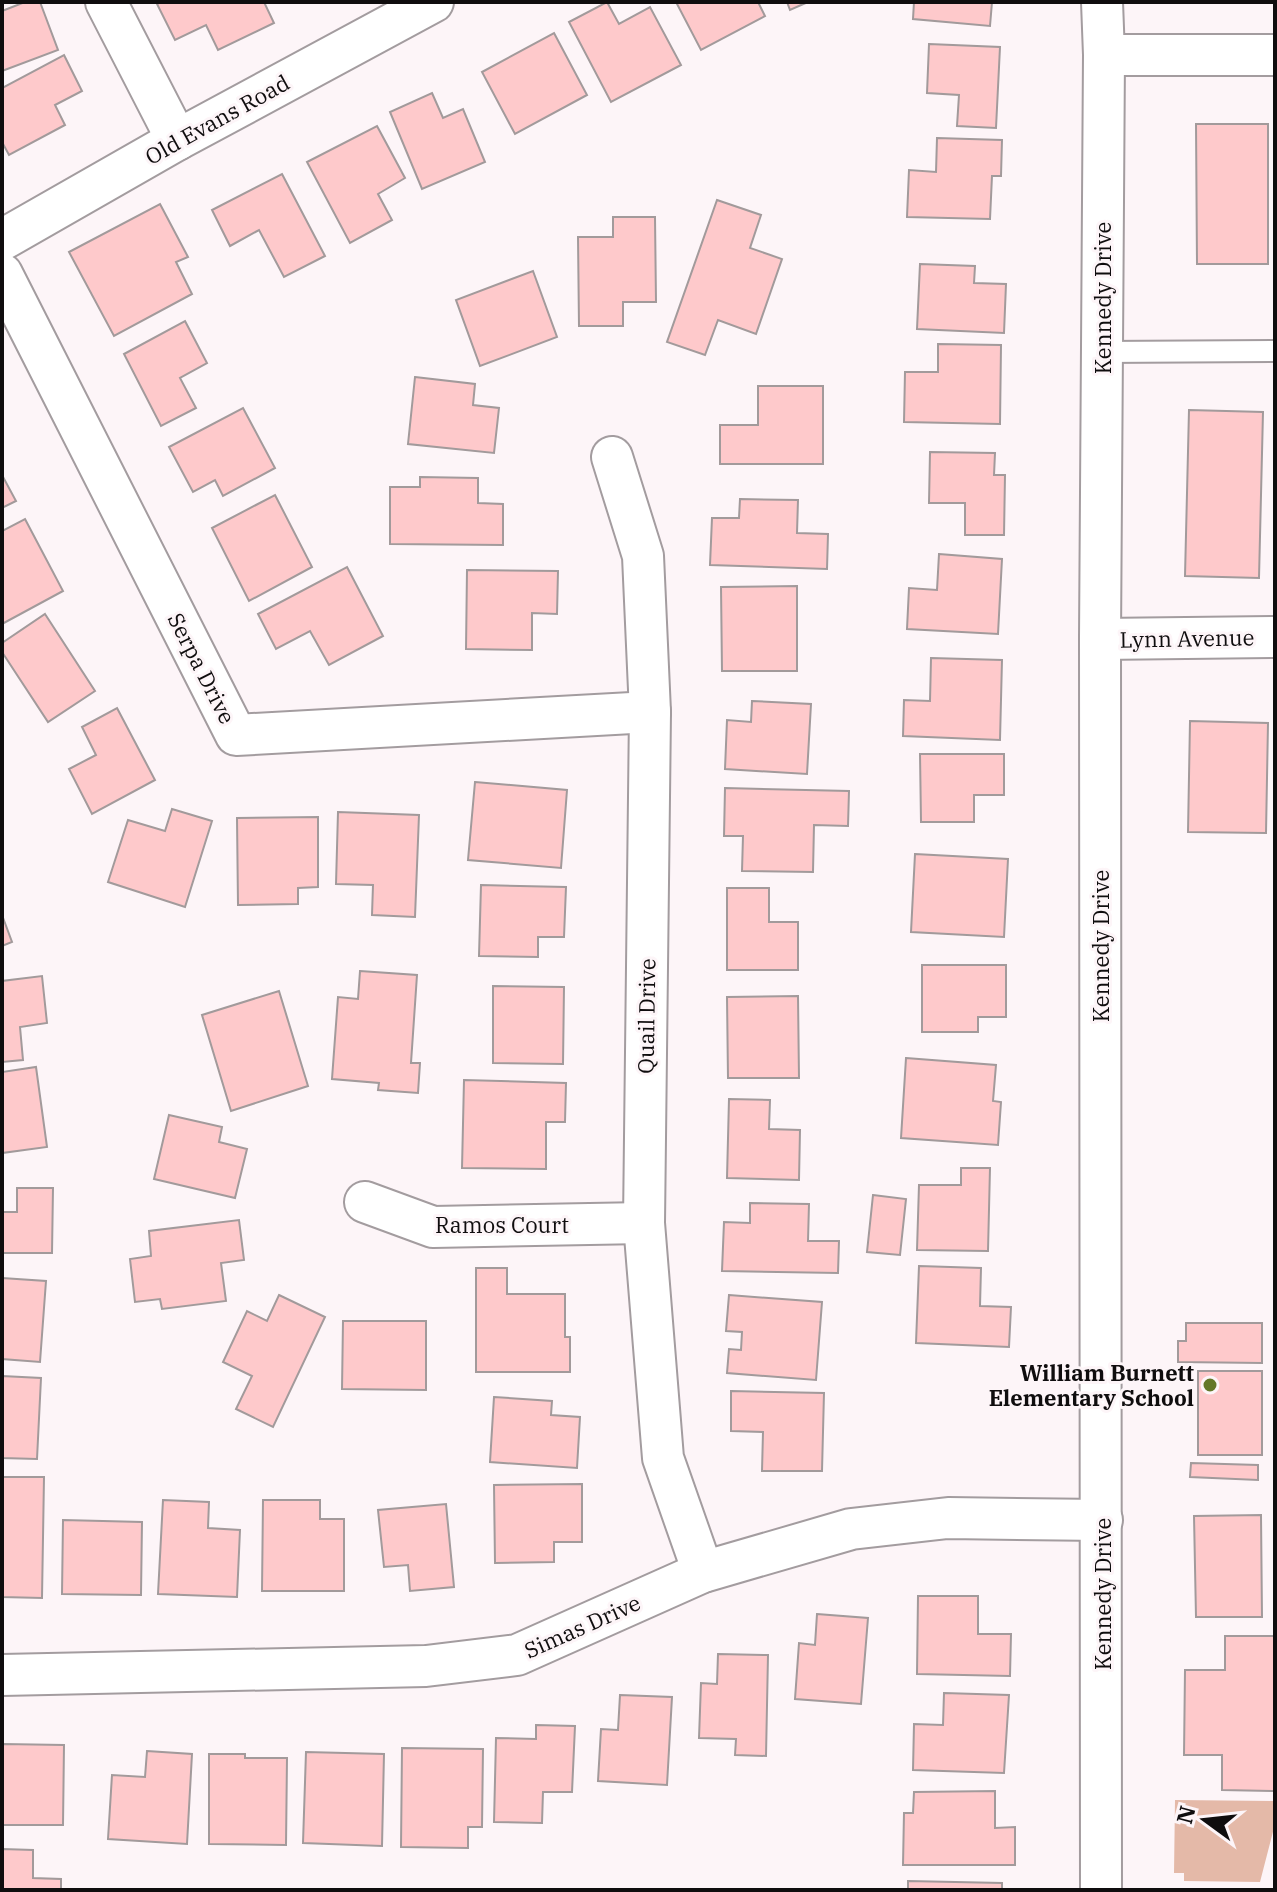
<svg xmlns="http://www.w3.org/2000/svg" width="1277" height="1892" font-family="'IBM Plex Serif',serif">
<rect width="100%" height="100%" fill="#fdf5f8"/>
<!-- green -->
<polygon fill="#e4b9a8" points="1175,1800 1275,1801 1275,1824 1260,1882 1184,1881 1184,1873 1174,1873"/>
<!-- building -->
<g fill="#fec9cb" stroke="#a29a9b" stroke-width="2">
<polygon points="25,2 40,2 58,50 2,71 2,11"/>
<polygon points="161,2 264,2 274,23 218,50 206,25 175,40 157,4"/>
<polygon points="607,2 619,24 650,7 681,65 611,102 569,22"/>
<polygon points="676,2 758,2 765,16 701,50"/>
<polygon points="787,2 808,2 790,10"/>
<polygon points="914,2 992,2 990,26 913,19"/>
<polygon points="554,33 587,95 515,134 482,72"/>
<polygon points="929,44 1000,47 996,128 957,126 959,95 927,93"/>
<polygon points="64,55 82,91 55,105 65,125 9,155 2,142 2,88"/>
<polygon points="432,93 443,118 463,109 485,162 422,189 390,112"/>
<polygon points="1196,124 1268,124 1268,264 1197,264"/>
<polygon points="377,126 405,178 378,194 392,220 350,243 307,162"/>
<polygon points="937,138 1002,140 1001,176 992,176 990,219 907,217 909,170 936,172"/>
<polygon points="282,174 325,256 284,277 259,230 230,246 212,210"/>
<polygon points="717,200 761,215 750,248 782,259 756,334 718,320 705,355 667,342"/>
<polygon points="160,204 188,257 176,262 192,294 114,336 69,252"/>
<polygon points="613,217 655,217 656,302 623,302 623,326 579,326 578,237 613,237"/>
<polygon points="920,264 975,266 974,283 1006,284 1004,333 917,329"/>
<polygon points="533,271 557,337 480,366 456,300"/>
<polygon points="185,321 207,363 180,378 196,408 161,426 124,354"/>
<polygon points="938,344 1001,345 1000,424 904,422 905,372 938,372"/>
<polygon points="415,377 475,384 473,405 499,408 494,453 408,444"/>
<polygon points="758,386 823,386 823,464 720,464 720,425 758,425"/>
<polygon points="243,408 275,468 223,496 215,480 193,492 169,447"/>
<polygon points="1189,410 1263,412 1259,578 1185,576"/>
<polygon points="930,452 995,453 994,475 1005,475 1004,535 965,535 965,503 929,503"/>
<polygon points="2,475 16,501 2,508"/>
<polygon points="420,477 478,478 478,503 503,504 503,545 390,544 390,487 420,487"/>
<polygon points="275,495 312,567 249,601 212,528"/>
<polygon points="740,499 798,500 797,533 828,534 827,569 710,565 712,518 739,518"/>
<polygon points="25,519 63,591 2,624 2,531"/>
<polygon points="939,554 1002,559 998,634 907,629 909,588 937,590"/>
<polygon points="347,567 383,636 329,665 310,631 276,649 258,614"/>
<polygon points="467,570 558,571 557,614 532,613 532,650 466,649"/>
<polygon points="797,586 797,671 722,671 721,587"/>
<polygon points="45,614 95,691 48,722 2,652 2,643"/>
<polygon points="931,658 1002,660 1000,740 903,736 904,700 930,701"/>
<polygon points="752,701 811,704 807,774 725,769 727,720 751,722"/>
<polygon points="117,708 155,780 92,814 69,769 96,755 82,727"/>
<polygon points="1190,721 1268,723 1266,833 1188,832"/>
<polygon points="920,754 1004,754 1004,795 974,795 974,822 921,822"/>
<polygon points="475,782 567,790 561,868 468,860"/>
<polygon points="725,788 849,791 848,826 814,825 813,872 742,871 743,836 724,836"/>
<polygon points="172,809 212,821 185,907 108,882 128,820 165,831"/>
<polygon points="338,812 419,815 415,917 372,915 373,885 336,884"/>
<polygon points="318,817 318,887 298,888 298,904 238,905 237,818"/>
<polygon points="915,854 1008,859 1004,937 911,932"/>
<polygon points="481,885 566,887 564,937 538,937 538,957 479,956"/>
<polygon points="727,888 769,888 769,922 798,922 798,970 727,970"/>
<polygon points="2,915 12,942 2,946"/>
<polygon points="922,965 1006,965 1006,1017 978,1017 978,1032 922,1032"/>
<polygon points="360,971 417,975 411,1063 420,1063 418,1093 378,1090 379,1083 332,1079 338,997 358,999"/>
<polygon points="42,976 47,1023 20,1027 23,1060 2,1062 2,981"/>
<polygon points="493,986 564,987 563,1064 493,1063"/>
<polygon points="279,991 308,1086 231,1111 202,1015"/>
<polygon points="798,996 799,1078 728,1078 727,997"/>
<polygon points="906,1058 996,1065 993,1101 1001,1102 998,1145 901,1138"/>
<polygon points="36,1067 47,1147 2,1153 2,1072"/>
<polygon points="464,1080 566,1083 565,1122 546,1122 546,1169 462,1168"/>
<polygon points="729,1099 770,1100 769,1129 800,1130 799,1180 727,1178"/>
<polygon points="169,1115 222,1127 219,1142 247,1149 235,1198 154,1179"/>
<polygon points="961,1168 990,1168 988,1251 917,1250 919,1185 961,1185"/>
<polygon points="17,1188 53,1188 52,1253 2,1253 2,1212 17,1212"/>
<polygon points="873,1195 906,1199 900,1255 867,1252"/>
<polygon points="750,1203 809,1204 808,1241 839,1241 838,1273 722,1271 724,1222 750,1223"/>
<polygon points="239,1220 244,1260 221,1263 226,1301 162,1309 160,1299 135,1302 130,1259 151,1256 149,1231"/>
<polygon points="919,1266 981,1268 980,1306 1011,1307 1009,1347 916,1343"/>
<polygon points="476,1268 507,1268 507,1294 565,1294 565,1337 570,1337 570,1372 476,1372"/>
<polygon points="2,1278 46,1281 40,1362 2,1359"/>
<polygon points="279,1295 325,1317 273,1427 236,1409 252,1376 223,1362 247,1311 267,1321"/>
<polygon points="729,1295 822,1302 816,1380 727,1373 729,1349 741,1350 742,1332 726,1331"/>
<polygon points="343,1321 426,1321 426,1390 342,1389"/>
<polygon points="1186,1323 1262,1323 1262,1363 1178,1362 1178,1341 1186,1341"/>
<rect x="1198" y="1371" width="64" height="84"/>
<polygon points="2,1376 41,1378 37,1459 2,1458"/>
<polygon points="731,1391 824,1393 822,1471 762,1471 763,1432 731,1431"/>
<polygon points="494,1397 552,1401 551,1415 580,1417 577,1468 490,1462"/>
<polygon points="1191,1463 1258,1465 1258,1480 1190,1477"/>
<polygon points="2,1477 44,1477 42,1598 2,1597"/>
<polygon points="582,1484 582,1542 554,1542 554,1562 495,1563 494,1485"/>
<polygon points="163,1500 209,1502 208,1528 240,1530 237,1597 158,1594"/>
<polygon points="263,1500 320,1500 320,1519 344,1519 344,1591 262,1591"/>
<polygon points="446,1504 454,1587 410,1591 408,1565 384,1567 378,1510"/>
<polygon points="1261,1515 1262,1617 1196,1617 1194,1516"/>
<polygon points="63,1520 142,1522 141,1595 62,1594"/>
<polygon points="918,1596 978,1596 978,1634 1011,1634 1010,1676 917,1674"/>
<polygon points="817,1614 868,1618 861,1704 795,1699 799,1643 815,1645"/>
<polygon points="1225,1636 1275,1636 1275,1791 1222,1790 1222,1755 1184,1755 1185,1670 1225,1670"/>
<polygon points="718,1654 768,1655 766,1756 735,1755 736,1739 699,1738 701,1683 717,1684"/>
<polygon points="944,1693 1009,1695 1004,1773 913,1770 914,1724 943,1725"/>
<polygon points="620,1695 672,1697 667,1785 598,1781 601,1729 618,1730"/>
<polygon points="536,1725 575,1726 572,1792 543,1792 542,1823 494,1822 496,1738 536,1739"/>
<polygon points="3,1744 64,1745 63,1825 2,1825"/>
<polygon points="402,1748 483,1749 482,1827 468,1827 468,1848 401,1847"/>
<polygon points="147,1751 192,1754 187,1844 108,1839 112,1775 145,1777"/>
<polygon points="306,1752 384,1754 382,1846 303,1843"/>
<polygon points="209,1754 245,1754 245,1758 287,1758 286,1845 209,1844"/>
<polygon points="995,1791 995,1828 1015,1827 1015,1865 903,1865 904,1813 913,1813 914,1792"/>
<polygon points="2,1849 33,1850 33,1878 61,1879 61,1890 2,1890"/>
<polygon points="908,1881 1002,1883 1002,1890 908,1890"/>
</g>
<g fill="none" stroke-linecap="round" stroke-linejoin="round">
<!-- lane casing -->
<g stroke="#a39c9f" stroke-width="24">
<polyline id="lane" points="1102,352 1275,351"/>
</g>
<!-- street casing -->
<g stroke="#a39c9f" stroke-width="44">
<g id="street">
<polyline points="106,2 177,140"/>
<polyline points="1104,55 1275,55"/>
<polyline points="2,240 177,140 433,2"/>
<polyline points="2,274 236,735 650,712"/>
<polyline points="612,457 643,556 650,712 644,1223 663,1458 703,1572"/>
<polyline points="1100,639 1275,637"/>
<polyline points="365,1202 433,1227 644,1223"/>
<polyline points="2,1675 426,1666 517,1655 703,1572 851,1529 948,1518 1102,1520"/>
<polyline points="1101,1890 1100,639 1104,55 1102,2"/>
</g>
</g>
<!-- lane -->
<use href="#lane" stroke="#fff" stroke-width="20"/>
<!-- street -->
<use href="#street" stroke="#fff" stroke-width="40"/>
</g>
<!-- markers -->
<circle fill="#647828" stroke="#fdf5f8" stroke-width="3" cx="1210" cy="1385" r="8"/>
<g text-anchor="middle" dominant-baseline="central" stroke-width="6" stroke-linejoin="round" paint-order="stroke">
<!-- street labels -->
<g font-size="22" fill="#0f0d0e" stroke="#fdf5f8">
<text transform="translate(217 119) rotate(-29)">Old Evans Road</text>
<text transform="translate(1102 298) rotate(-90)">Kennedy Drive</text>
<text transform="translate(1187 638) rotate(-1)">Lynn Avenue</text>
<text transform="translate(202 668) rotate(63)">Serpa Drive</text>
<text transform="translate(1100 946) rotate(-90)">Kennedy Drive</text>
<text transform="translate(646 1016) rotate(-89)">Quail Drive</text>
<text x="502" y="1224">Ramos Court</text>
<text transform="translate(1102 1594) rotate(-90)">Kennedy Drive</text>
<text transform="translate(582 1626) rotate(-24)">Simas Drive</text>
</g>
<!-- poi labels -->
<g font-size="22" font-weight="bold" fill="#0f0d0e" stroke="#fdf5f8" text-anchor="end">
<text x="1194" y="1372">William Burnett<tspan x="1194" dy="25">Elementary School</tspan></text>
</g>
</g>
<!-- border -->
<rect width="1277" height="1892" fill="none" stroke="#0f0d0e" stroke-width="8"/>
<!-- north arrow -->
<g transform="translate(1205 1820) rotate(285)" stroke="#fdf5f8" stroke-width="6" paint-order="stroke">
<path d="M0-6L14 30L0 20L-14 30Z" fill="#0f0d0e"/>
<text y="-12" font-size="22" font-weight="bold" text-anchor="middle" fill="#0f0d0e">N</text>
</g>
</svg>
